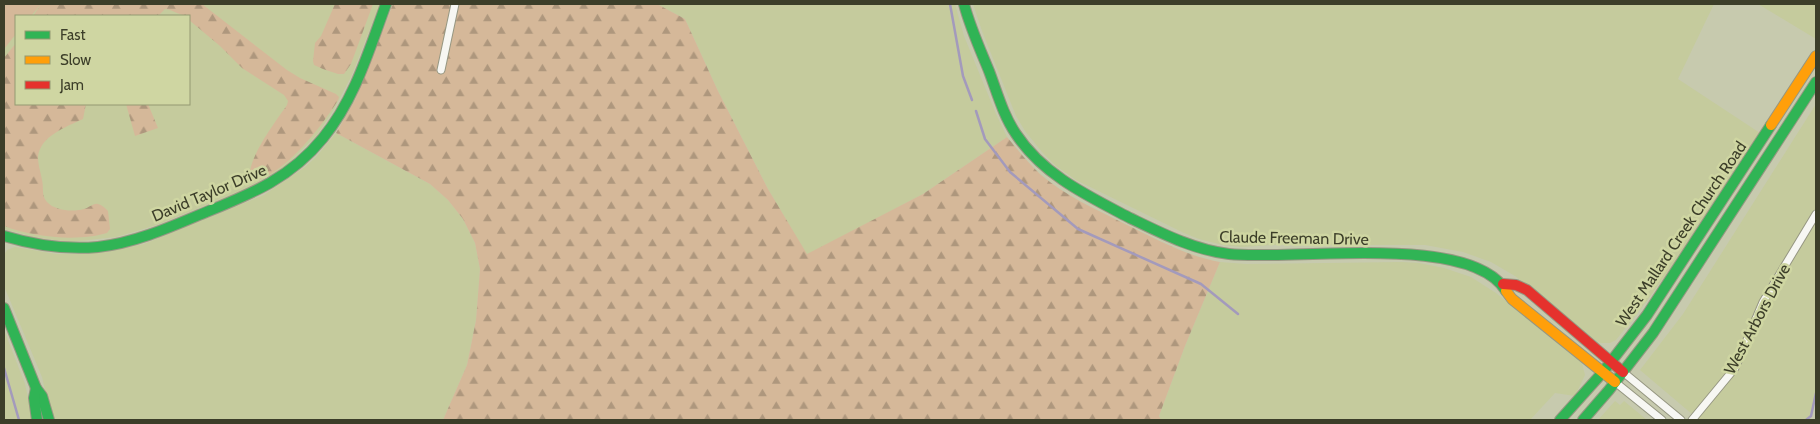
<svg xmlns="http://www.w3.org/2000/svg" width="1820" height="424" font-family="Cabin,sans-serif">
<defs>
<pattern id="forest-firs" width="22" height="20" patternUnits="userSpaceOnUse" patternTransform="scale(1.25)"><rect width="22" height="20" fill="#d5b899"/><path d="M5 1l3.5 6h-7zM16 11l3.5 6h-7z" fill="#ae977d"/></pattern>
</defs>
<rect width="100%" height="100%" fill="#c7caae"/>
<!-- built -->
<g fill="#c5cb9d" fill-rule="evenodd">
<path d="M4,4H380L351,77L333,111L317,135L287,165L249,188L157,225L116,237L70,242L33,237L4,229ZM16,16H189V104H16Z"/>
<polygon points="657,4 955,4 964,36 996,114 1007,137 923,194 807,255 768,189 718,91 685,19"/>
<polygon points="973,4 1714,4 1678,79 1760,133 1686,247 1649,298 1616,340 1610,343 1601,343 1596,341 1515,276 1491,262 1463,252 1425,245 1272,245 1242,247 1223,245 1199,239 1184,233 1076,180 1056,166 1042,152 1025,131 1016,116 982,31"/>
<polygon points="1758,4 1816,4 1816,39"/>
<polygon points="1816,104 1816,403 1813,407 1810,420 1699,420 1640,370 1683,314"/>
<polygon points="336,133 430,184 448,200 463,219 475,243 480,269 476,320 467,365 443,420 52,420 42,377 4,286 4,255 7,250 15,247 56,254 81,254 107,252 144,244 264,195 305,167 316,157"/>
<polygon points="1220,262 1246,264 1402,262 1419,263 1444,268 1471,277 1496,293 1582,363 1585,375 1575,396 1555,393 1530,420 1161,420 1159,416 1185,346"/>
<polygon points="4,330 25,384 33,420 4,420"/>
<polygon points="1615,401 1620,405 1624,401 1647,420 1598,420"/>
</g>
<!-- grass -->
<polygon fill="#d5b899" points="4,4 41,4 31,16 16,16 16,34 4,49"/>
<!-- forest -->
<g fill="url(#forest-firs)">
<path d="M41,4H202L287,70L300,78L336,94L339,97L338,100C324,124 280,181 250,181C245,161 276,121 287,105L288,101L284,95L242,68L220,46L189,20V16C180,16 174,10 165,9L158,16H33Z"/>
<polygon points="335,4 373,4 351,64 344,74 338,74 323,69 314,65 313,61 315,43 321,36"/>
<path d="M393,4H657L685,19L718,91L768,189L807,254L923,194L1007,137C1018,150 1028,163 1040,174C1065,196 1096,209 1125,224C1156,239 1186,256 1220,262L1185,346L1159,416L1161,420H443L467,365L476,320L480,269L475,243L463,219L448,200L430,184L336,133L355,100Z"/>
<path d="M16,43V104H86L83,119C66,127 40,136 38,157C38,165 41,173 42,180C44,187 41,196 47,202C55,211 74,212 84,209C89,208 93,203 98,204C102,205 105,208 108,211L110,229L107,233C78,242 32,237 4,226V58Z"/>
<polygon points="126,104 148,104 158,128 135,136"/>
</g>
<g fill="none" stroke-linecap="round" stroke-linejoin="round">
<!-- stream -->
<g stroke="#a39abc" stroke-width="2.5">
<polyline points="950,4 963,76 972,100"/>
<polyline points="976,111 985,139 1010,172 1078,229 1201,284 1238,314"/>
<polyline points="4,368 19,420"/>
<polyline points="1806,420 1811,416 1816,393"/>
</g>
<!-- street casing -->
<g stroke="#969782" stroke-width="9">
<g id="street">
<polyline points="441,70 455,4"/>
<polyline points="1623,372 1681,420"/>
<polyline points="1615,382 1662,420"/>
<polyline points="1692,420 1735,368 1763,302 1816,214"/>
</g>
</g>
<!-- fast casing -->
<g stroke="#969782" stroke-width="12">
<g id="fast">
<path d="M964,4C970,27 980,49 989,71C997,92 1003,115 1016,134C1043,175 1088,196 1130,218C1161,233 1194,250 1229,254C1292,261 1471,232 1506,291"/>
<path d="M4,236C34,245 66,250 98,247C133,243 166,229 199,215C248,195 289,180 323,138C355,99 369,50 386,4"/>
<polyline points="4,308 36,388 42,396 49,420"/>
<polyline points="36,388 34,398 37,420"/>
<polyline points="1560,420 1603,372 1647,315 1771,125"/>
<polyline points="1583,420 1609,390 1653,333 1816,82"/>
</g>
</g>
<!-- slow casing -->
<g stroke="#969782" stroke-width="12">
<g id="slow">
<polyline points="1771,125 1816,56"/>
<polyline points="1506,291 1512,299 1615,382"/>
</g>
</g>
<!-- jam casing -->
<g stroke="#969782" stroke-width="12">
<polyline id="jam" points="1503,284 1516,285 1527,290 1623,372"/>
</g>
<!-- street -->
<use href="#street" stroke="#f7f7f3" stroke-width="7"/>
<!-- fast -->
<use href="#fast" stroke="#30b455" stroke-width="10"/>
<!-- slow -->
<use href="#slow" stroke="#ff9f0a" stroke-width="10"/>
<!-- jam -->
<use href="#jam" stroke="#e5322d" stroke-width="10"/>
</g>
<g text-anchor="middle" dominant-baseline="central" stroke-width="5" stroke-linejoin="round" paint-order="stroke">
<!-- street labels -->
<g font-size="16" fill="#3c3e29" stroke="#cfd6a2">
<text transform="translate(209 193) rotate(-23)">David Taylor Drive</text>
<text transform="translate(1681 234) rotate(-56)">West Mallard Creek Church Road</text>
<text transform="translate(1294 238) rotate(1)">Claude Freeman Drive</text>
<text transform="translate(1757 319) rotate(-62)">West Arbors Drive</text>
</g>
</g>
<!-- border -->
<rect width="1820" height="424" fill="none" stroke="#3c3e29" stroke-width="10"/>
<!-- legend -->
<rect x="15" y="15" width="175" height="90" fill="#cfd6a2" stroke="#949972"/>
<rect x="25" y="31" width="25" height="8" fill="#30b455" stroke="#949972"/>
<text x="60" y="40" font-size="15" fill="#3c3e29">Fast</text>
<rect x="25" y="56" width="25" height="8" fill="#ff9f0a" stroke="#949972"/>
<text x="60" y="65" font-size="15" fill="#3c3e29">Slow</text>
<rect x="25" y="81" width="25" height="8" fill="#e5322d" stroke="#949972"/>
<text x="60" y="90" font-size="15" fill="#3c3e29">Jam</text>
</svg>
